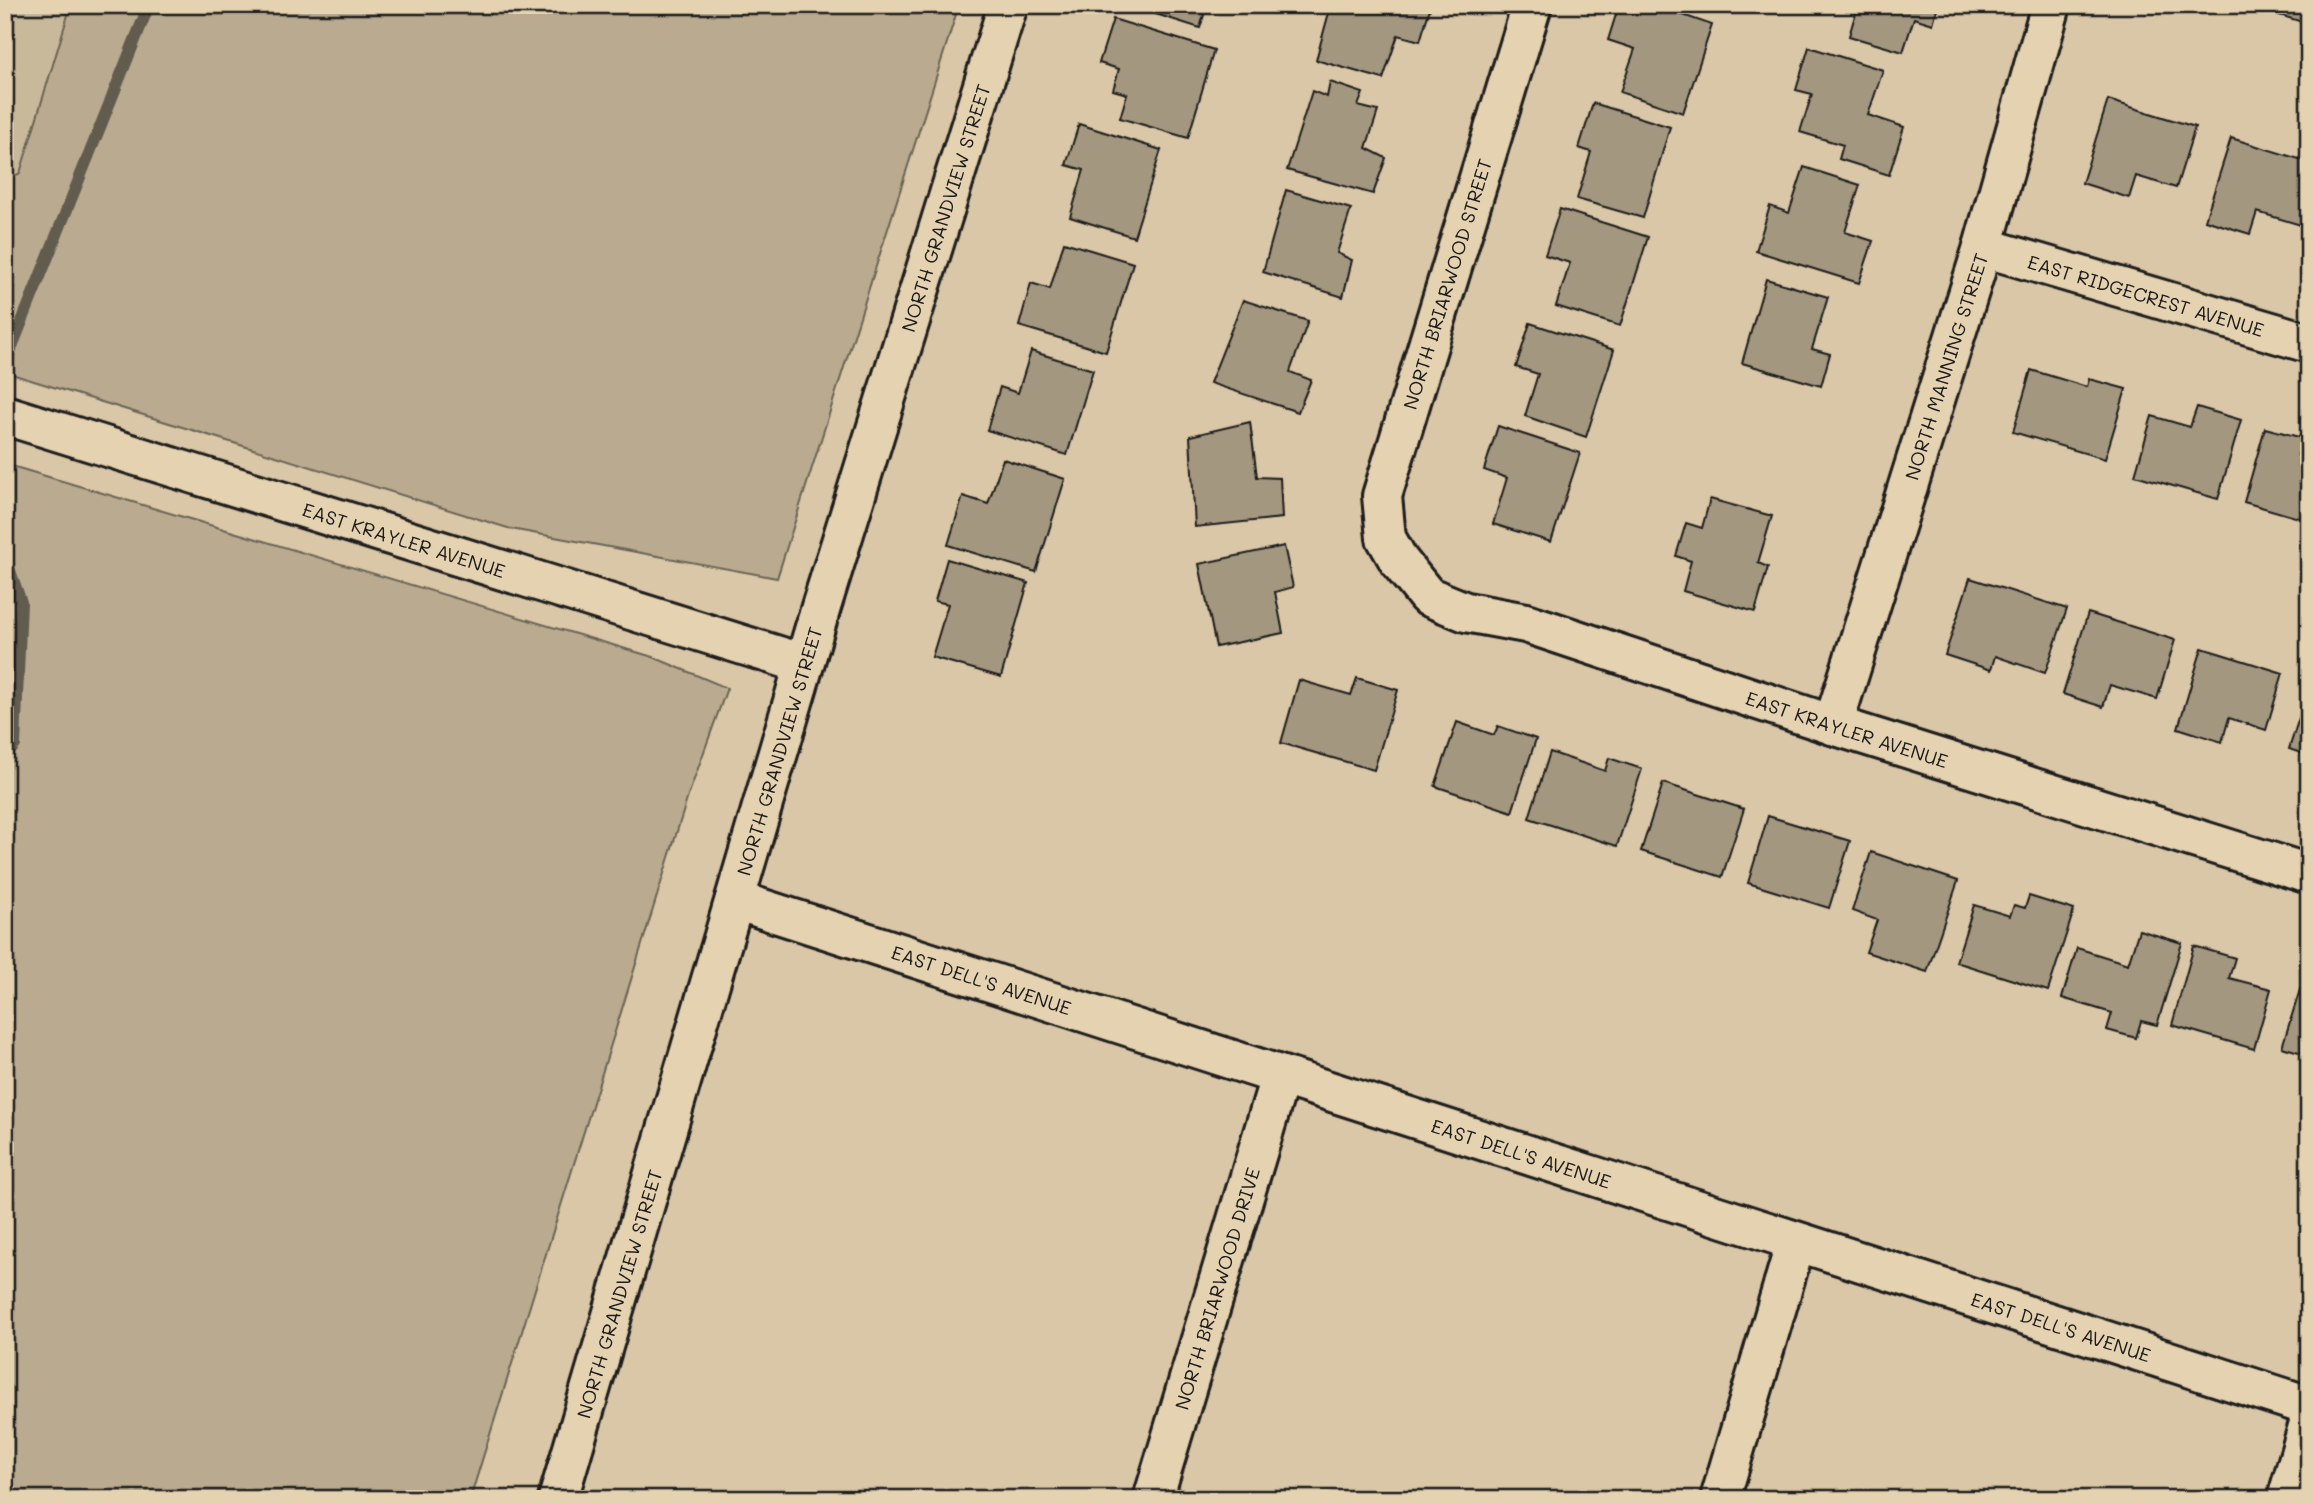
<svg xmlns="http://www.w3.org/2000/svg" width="2314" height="1504" font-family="Mali,sans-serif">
<rect width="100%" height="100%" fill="#d9c7a7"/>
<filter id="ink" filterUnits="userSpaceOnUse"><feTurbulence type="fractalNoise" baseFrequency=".0143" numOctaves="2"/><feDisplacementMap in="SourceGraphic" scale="14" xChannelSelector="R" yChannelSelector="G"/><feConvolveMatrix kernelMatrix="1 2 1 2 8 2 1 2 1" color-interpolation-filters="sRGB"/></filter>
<g filter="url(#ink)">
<!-- built -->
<polygon fill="#c9b99b" points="5,5 71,5 20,173 5,181"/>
<!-- green -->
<g fill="#baab90" stroke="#6b6456" stroke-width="2">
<polygon points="71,5 959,5 777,578 511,529 5,372 5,181 20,173"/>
<polygon points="5,464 653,657 727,688 688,796 470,1499 5,1499"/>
</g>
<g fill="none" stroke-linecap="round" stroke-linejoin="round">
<!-- stream -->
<g stroke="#625b50" stroke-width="12">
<polyline points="7,359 149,5"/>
<polyline points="5,557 21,602 15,745 5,757"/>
</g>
</g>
<!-- building -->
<g fill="#a49780" stroke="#1c1c1c" stroke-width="2">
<polygon points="1127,5 1207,5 1200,28"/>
<polygon points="1331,5 1431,5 1420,41 1398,35 1383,79 1316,60"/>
<polygon points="1619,5 1654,5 1712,25 1683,113 1620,92 1635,49 1608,40"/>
<polygon points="1858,5 1938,5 1933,24 1914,18 1903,52 1849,36"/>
<polygon points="2278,5 2309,5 2309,24 2276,14"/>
<polygon points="1113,19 1214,50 1188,138 1120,118 1127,94 1113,90 1119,69 1099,63"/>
<polygon points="1809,47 1883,70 1868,115 1904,127 1889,175 1839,159 1843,145 1800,132 1812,94 1796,90"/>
<polygon points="1330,82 1363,93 1358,106 1378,111 1366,148 1386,158 1373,194 1287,170 1312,91 1327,97"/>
<polygon points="2108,100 2195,127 2176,188 2136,176 2129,198 2082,183"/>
<polygon points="1593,103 1670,127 1643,218 1577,199 1591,152 1579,148"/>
<polygon points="1079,124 1161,150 1134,237 1070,217 1084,170 1066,165"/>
<polygon points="2231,138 2309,162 2309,200 2301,225 2257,212 2250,234 2205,220"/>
<polygon points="1804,167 1860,185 1845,232 1873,241 1859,283 1756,251 1770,206 1789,213"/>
<polygon points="1286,190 1351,209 1337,253 1352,260 1343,297 1263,272"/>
<polygon points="1560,209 1648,237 1620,326 1556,306 1570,263 1545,255"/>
<polygon points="1064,242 1133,263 1106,352 1019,326 1031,283 1050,289"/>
<polygon points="1766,279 1828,297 1812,349 1830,354 1821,386 1742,363"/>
<polygon points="1243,300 1308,321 1290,372 1311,380 1298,412 1210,383"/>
<polygon points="1530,323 1614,350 1586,437 1525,416 1538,374 1516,367"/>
<polygon points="1031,351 1093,370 1067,455 987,430 1000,387 1018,393"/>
<polygon points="2031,370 2087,387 2089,379 2126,389 2105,459 2013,432"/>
<polygon points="2197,407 2241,420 2218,499 2135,475 2152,416 2190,427"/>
<polygon points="1250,422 1257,477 1280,478 1282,518 1195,527 1190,436"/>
<polygon points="1498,426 1580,453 1551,542 1493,524 1507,478 1484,470"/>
<polygon points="2265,428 2303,438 2298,455 2309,458 2309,521 2244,502"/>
<polygon points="1003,459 1065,479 1036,572 948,545 963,496 988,504"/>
<polygon points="1710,499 1772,516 1758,563 1768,567 1755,612 1683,591 1691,561 1676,556 1686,523 1702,528"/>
<polygon points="1284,546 1293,587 1275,592 1283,633 1216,647 1199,564"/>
<polygon points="947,559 1028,583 1001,677 932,657 948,604 935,601"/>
<polygon points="1970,578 2067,609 2045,673 1995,656 1991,670 1945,655"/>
<polygon points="2088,613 2175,640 2157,699 2110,685 2103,707 2063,694"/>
<polygon points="2202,648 2283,673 2266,730 2229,718 2222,742 2178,728"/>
<polygon points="1357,678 1398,690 1374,770 1281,743 1299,680 1351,695"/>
<polygon points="2309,687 2309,756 2289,749"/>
<polygon points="1457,722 1494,735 1498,726 1536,739 1512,812 1435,786"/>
<polygon points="1550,752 1605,771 1609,758 1642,769 1617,846 1529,818"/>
<polygon points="1663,783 1744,809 1722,877 1641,851"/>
<polygon points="1768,816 1850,841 1829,908 1748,883"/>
<polygon points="1871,852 1958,881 1927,972 1866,952 1877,920 1852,911"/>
<polygon points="2029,896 2074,910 2048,991 1956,962 1974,905 2010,916 2014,905 2025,908"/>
<polygon points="2139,930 2182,943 2157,1025 2141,1021 2136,1038 2107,1030 2112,1013 2062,998 2077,948 2128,964"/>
<polygon points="2194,946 2235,958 2229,978 2271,989 2254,1049 2172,1025"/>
<polygon points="2303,980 2309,982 2309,1055 2282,1047"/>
</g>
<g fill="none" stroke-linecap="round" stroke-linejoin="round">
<!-- minor casing -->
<g stroke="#1c1c1c" stroke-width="44">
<g id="minor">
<path id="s1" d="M1532,5L1382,496L1386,538L1399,561L1427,596L1466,612L1526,623L1833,725L2309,874"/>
<path id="s2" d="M1983,247L2309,343"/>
<path id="s3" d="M5,415L804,664"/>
<path id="s4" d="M1833,725L1983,247L2051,5"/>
<path id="s5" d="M735,900L2309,1406"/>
<path id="s6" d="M558,1499L821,607L1008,5"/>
<path id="s7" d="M1153,1499L1280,1077"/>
<polyline points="1720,1499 1796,1242"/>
<polyline points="2287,1499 2309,1423"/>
</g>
</g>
<!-- minor -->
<use href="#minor" stroke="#e5d2b0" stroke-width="38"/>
</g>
</g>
<g text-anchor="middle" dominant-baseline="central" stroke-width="6" stroke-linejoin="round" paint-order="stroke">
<!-- street labels -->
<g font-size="19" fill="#1c1c1c" stroke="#e5d2b0">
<text stroke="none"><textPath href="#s6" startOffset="1348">NORTH GRANDVIEW STREET</textPath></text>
<text transform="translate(1447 284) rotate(-73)">NORTH BRIARWOOD STREET</text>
<text stroke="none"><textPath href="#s2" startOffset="170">EAST RIDGECREST AVENUE</textPath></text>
<text stroke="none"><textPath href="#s4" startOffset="376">NORTH MANNING STREET</textPath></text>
<text stroke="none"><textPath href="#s3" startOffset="418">EAST KRAYLER AVENUE</textPath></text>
<text stroke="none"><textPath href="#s1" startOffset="1068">EAST KRAYLER AVENUE</textPath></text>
<text stroke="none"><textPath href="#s6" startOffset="780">NORTH GRANDVIEW STREET</textPath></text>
<text stroke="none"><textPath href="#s5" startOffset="259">EAST DELL'S AVENUE</textPath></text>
<text stroke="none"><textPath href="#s5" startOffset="826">EAST DELL'S AVENUE</textPath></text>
<text stroke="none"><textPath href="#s7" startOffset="220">NORTH BRIARWOOD DRIVE</textPath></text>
<text stroke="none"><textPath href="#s6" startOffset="214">NORTH GRANDVIEW STREET</textPath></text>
<text stroke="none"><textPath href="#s5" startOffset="1393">EAST DELL'S AVENUE</textPath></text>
</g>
</g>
<!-- margin -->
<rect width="2314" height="1504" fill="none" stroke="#e5d2b0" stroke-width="28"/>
<rect x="14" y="14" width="2286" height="1476" fill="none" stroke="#1c1c1c" stroke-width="2.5" filter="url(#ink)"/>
</svg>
